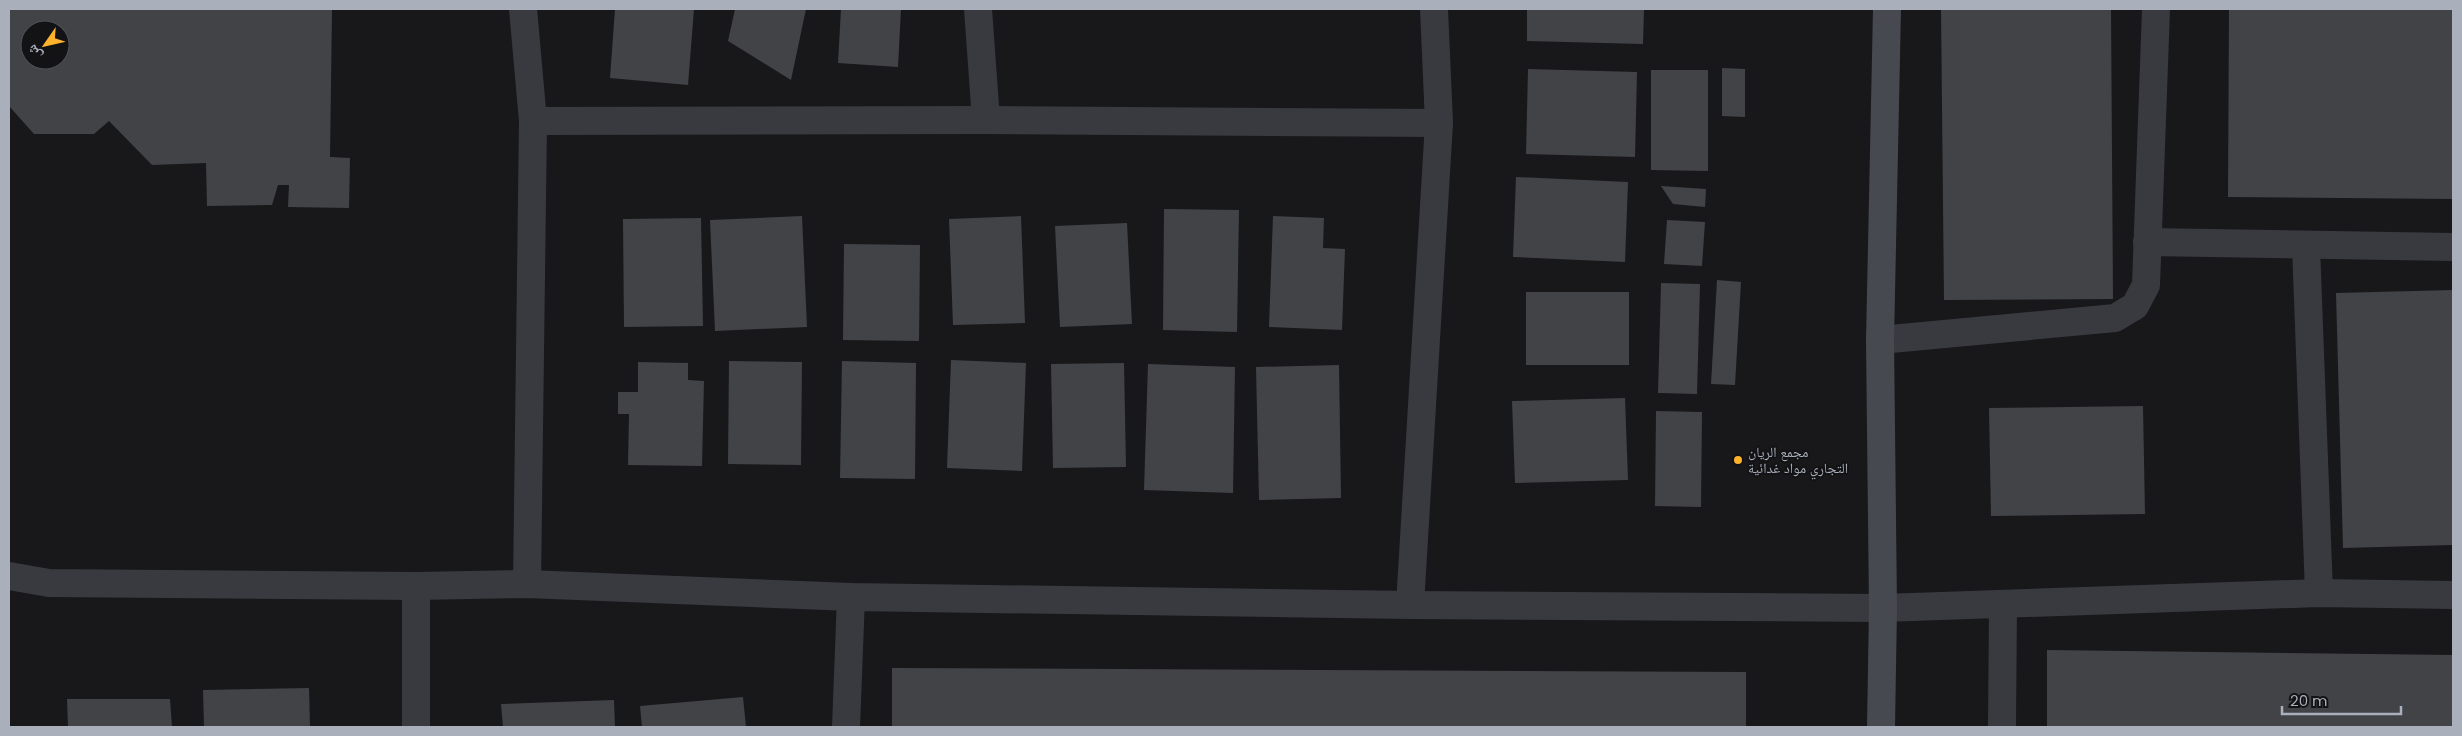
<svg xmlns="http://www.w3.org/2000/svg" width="2462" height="736" font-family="Poppins,'Noto Naskh Arabic',sans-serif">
<rect width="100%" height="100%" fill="#18181a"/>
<!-- building -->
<g fill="#424347" fill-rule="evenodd">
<path d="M9,9H332L330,157L350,158L349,208L288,207L289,185H278L272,205L207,206L206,163L152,165L109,121L94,134H34L9,106ZM30,30H60V60H30Z"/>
<polygon points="615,9 694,9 688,85 610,78"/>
<polygon points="735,9 806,9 791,80 728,41"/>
<polygon points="841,9 901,9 898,67 838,63"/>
<polygon points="1527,9 1644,9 1643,44 1527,41"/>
<polygon points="1941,9 2111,9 2113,299 1944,300"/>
<polygon points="2229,9 2453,9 2453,199 2228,197"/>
<polygon points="1722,68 1745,69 1745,117 1722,116"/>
<polygon points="1528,69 1637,72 1635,157 1526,154"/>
<polygon points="1651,70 1708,70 1708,171 1651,170"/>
<polygon points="1516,177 1628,182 1625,262 1513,257"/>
<polygon points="1661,186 1706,189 1705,207 1673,204"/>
<polygon points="1164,209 1239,210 1237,332 1163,330"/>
<polygon points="802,216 807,327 715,331 710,220"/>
<polygon points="1021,216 1025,323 953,325 949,219"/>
<polygon points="1273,216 1324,218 1323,248 1345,249 1342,330 1269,327"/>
<polygon points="701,218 703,326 624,327 623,219"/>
<polygon points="1667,220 1705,222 1702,266 1664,264"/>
<polygon points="1127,223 1132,324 1060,327 1055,226"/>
<polygon points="844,244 920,245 919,341 843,340"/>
<polygon points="1717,280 1741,282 1735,385 1711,384"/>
<polygon points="1661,283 1700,284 1697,394 1658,393"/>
<polygon points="2453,290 2453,545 2343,548 2336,293"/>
<rect x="1526" y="292" width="103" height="73"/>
<polygon points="951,360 1026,363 1022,471 947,468"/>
<polygon points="729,361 802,362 801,465 728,464"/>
<polygon points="842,361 916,363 915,479 840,478"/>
<polygon points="638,362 688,363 688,380 704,381 702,466 628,465 629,414 618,414 618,392 638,392"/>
<polygon points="1124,363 1126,467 1053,468 1051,364"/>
<polygon points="1148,364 1235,367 1233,493 1144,490"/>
<polygon points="1339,365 1341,498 1259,500 1256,367"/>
<polygon points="1625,398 1628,480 1515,483 1512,401"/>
<polygon points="2143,406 2145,514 1991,516 1989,408"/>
<polygon points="1656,411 1702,412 1701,507 1655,506"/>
<polygon points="2047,650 2453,655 2453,727 2047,727"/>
<polygon points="892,668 1746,672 1746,727 892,727"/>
<polygon points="309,688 310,727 204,727 203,690"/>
<polygon points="743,697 746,727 642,727 640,706"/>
<polygon points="67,699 170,699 172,727 68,727"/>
<polygon points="614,700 615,727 503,727 501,704"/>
</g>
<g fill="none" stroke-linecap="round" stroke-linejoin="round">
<!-- minor -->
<g stroke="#383a3f" stroke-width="28">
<polyline points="523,9 533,121 527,584"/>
<polyline points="978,9 986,120"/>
<polyline points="533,121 986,120 1439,123"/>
<polyline points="2147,242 2453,247"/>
<polyline points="2306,246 2319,593"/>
<polyline points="1880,340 2115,318 2135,306 2146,285 2156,9"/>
<polyline points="9,576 49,583 416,586 527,584 851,597 1410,605 1883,608 2319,593 2453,595"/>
<polyline points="1410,605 1439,123 1434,9"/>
<polyline points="416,727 416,586"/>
<polyline points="846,727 851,597"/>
<polyline points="2002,727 2003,604"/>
</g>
<!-- secondary -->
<polyline stroke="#464950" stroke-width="28" points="1881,727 1883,608 1880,340 1887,9"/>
</g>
<!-- markers -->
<circle fill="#ffb22b" stroke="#131315" stroke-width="2" cx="1738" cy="460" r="5"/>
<g text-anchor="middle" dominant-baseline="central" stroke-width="4" stroke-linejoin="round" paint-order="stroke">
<!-- poi labels -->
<g font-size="14" fill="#a9afbb" stroke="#131315" text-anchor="start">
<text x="1748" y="452">مجمع الريان<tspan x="1748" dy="16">التجاري مواد غدائية</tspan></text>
</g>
</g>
<!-- border -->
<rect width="2462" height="736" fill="none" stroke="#a9afbb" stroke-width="20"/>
<!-- north arrow -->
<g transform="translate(45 45) rotate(236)"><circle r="24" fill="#131315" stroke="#4f5157"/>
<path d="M0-4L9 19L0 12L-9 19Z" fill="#ffb22b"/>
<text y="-8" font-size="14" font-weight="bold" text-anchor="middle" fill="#a9afbb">ش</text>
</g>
<!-- scale -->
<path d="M2282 706v8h119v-8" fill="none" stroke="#a9afbb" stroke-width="2.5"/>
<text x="2290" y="706" font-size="15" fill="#a9afbb" stroke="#131315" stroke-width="4" paint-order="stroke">20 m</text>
</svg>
